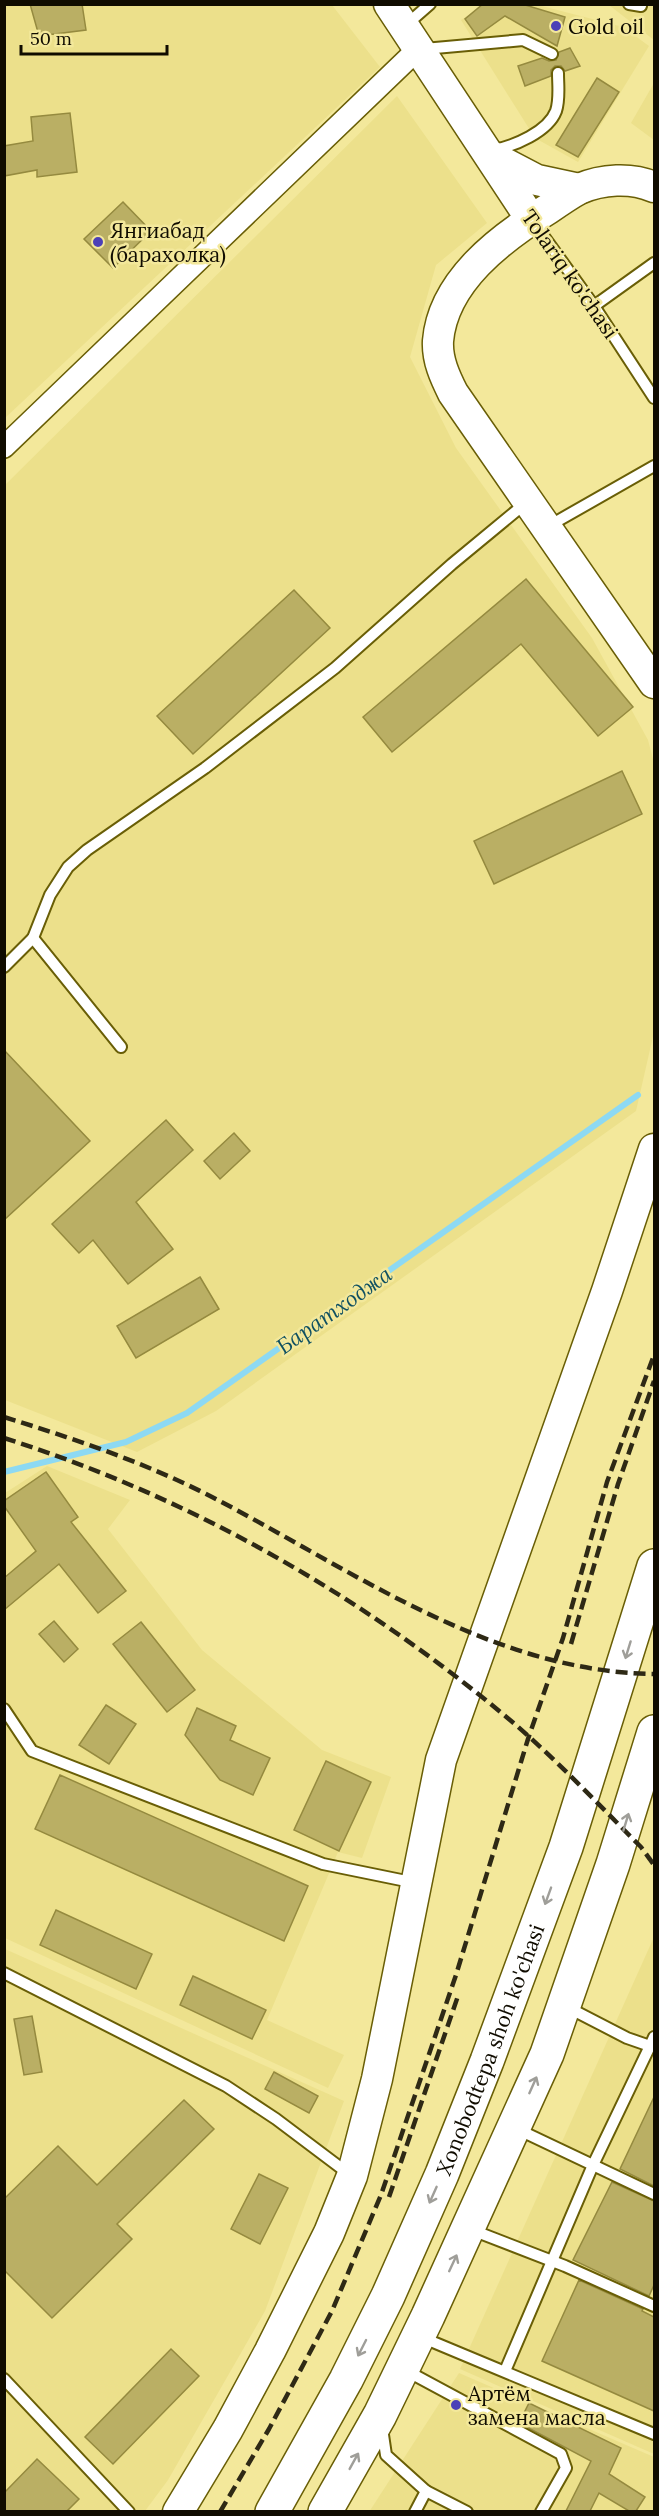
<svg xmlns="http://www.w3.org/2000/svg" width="659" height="2516" font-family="Lora,serif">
<rect width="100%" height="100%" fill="#f3e89b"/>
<!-- built -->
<g fill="#ece08b">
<polygon points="5,5 332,5 380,67 5,418"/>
<polygon points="485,5 538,5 623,27 649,46 578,162 535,138 461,20"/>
<polygon points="609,5 654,5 654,40"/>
<polygon points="654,83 654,140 631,123"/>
<polygon points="397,96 487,223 436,265 410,357 456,448 592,638 648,740 654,763 654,1032 636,1111 216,1411 137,1452 5,1400 4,486"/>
<polygon points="47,1466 130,1500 108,1529 202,1650 322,1750 391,1777 362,1858 338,1852 267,2020 344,2055 328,2088 5,1938 5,1493"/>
<polygon points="654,1937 654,2454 460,2369"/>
<polygon points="5,1949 344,2101 265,2311 168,2480 145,2511 5,2512"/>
<polygon points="459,2373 654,2457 654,2511 369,2512"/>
</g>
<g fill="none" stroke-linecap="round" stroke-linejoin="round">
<!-- stream -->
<polyline stroke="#8dd9f3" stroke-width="6" points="4,1472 126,1442 187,1413 638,1095"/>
</g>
<!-- building -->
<g fill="#baaf64" stroke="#958a3f" stroke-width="1.5">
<polygon points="30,4 82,4 86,30 39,36"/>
<polygon points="483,4 522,4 565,17 557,46 505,16 477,36 465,19"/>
<polygon points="570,48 580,66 565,71 561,66 555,66 551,70 551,76 525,86 518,66 542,58 549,61 556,60 559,52"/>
<polygon points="597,78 619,92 578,157 556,145"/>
<polygon points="70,113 77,172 37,177 37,170 4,176 4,146 33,141 31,117"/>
<polygon points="123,202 151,231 113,268 84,239"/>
<polygon points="526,579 633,707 598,736 521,644 392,752 363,717"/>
<polygon points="294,590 330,628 193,754 157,716"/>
<polygon points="622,771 642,814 494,884 474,841"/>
<polygon points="4,1050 90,1141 4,1220"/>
<polygon points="166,1120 193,1150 136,1202 173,1249 128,1284 93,1240 79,1253 52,1224"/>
<polygon points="234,1133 250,1151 220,1179 204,1161"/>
<polygon points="200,1277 219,1309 136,1358 117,1326"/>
<polygon points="46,1472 78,1517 71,1522 126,1591 98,1613 59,1564 4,1610 4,1578 36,1551 4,1506 4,1501"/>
<polygon points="54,1621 78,1649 64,1662 39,1634"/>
<polygon points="141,1622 195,1690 167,1712 113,1644"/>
<polygon points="106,1705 136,1724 109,1764 79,1745"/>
<polygon points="197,1708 236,1726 230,1740 270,1758 253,1795 220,1780 185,1735"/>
<polygon points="326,1761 371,1782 339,1851 294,1830"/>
<polygon points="60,1775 308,1886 284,1941 35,1829"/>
<polygon points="56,1910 152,1954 136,1989 40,1945"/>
<polygon points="193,1976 266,2010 252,2039 180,2005"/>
<polygon points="32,2016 42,2072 24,2075 14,2019"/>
<polygon points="274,2072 318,2096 309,2113 265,2089"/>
<polygon points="654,2097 654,2186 620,2169"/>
<polygon points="184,2100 214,2129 117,2224 132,2239 52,2318 4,2270 4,2199 58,2146 97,2185"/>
<polygon points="259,2174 288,2188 260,2244 231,2229"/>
<polygon points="612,2182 654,2201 654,2285 649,2296 573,2260"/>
<polygon points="579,2280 643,2309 642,2311 654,2317 654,2411 542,2361"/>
<polygon points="171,2349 199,2376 113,2464 85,2437"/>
<polygon points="529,2403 621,2448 609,2474 645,2497 636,2511 629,2511 599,2493 590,2511 566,2511 591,2461 519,2423"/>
<polygon points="37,2459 79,2499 67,2511 4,2511 4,2493"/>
</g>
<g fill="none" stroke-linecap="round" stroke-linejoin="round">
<!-- lane casing -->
<g stroke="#695e06" stroke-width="14">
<g id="lane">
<polyline points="629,4 641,6"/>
<polyline points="406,25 430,4"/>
<polyline points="424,49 523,40 552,54"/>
<path d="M494,150C514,146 548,132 556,111C560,99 558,86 558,73"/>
<polyline points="532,220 594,306 654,398"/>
<polyline points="594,306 654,263"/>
<polyline points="547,527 654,466"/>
<polyline points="33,938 121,1047"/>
<polyline points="4,967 33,938 50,895 68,867 87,850 205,768 335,668 452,564 527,502"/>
<polyline points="4,1709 32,1751 323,1864 416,1883"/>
<polyline points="4,1973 226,2086 276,2119 349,2174"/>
<polyline points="567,2007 627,2038 650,2046 654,2037"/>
<polyline points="517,2129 654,2194"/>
<polyline points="472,2230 565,2266 654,2306"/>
<polyline points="421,2337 654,2434"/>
<polyline points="405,2370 561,2454 566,2468 541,2512"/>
<polyline points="505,2371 593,2165 650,2046"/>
<polyline points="4,2379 129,2512"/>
<polyline points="382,2428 386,2455 426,2491 415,2512"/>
<polyline points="426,2491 467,2512"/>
</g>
</g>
<!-- street casing -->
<g stroke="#695e06" stroke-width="24">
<polyline id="street" points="4,447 418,49"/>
</g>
<!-- secondary casing -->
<g stroke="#695e06" stroke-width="33">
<g id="secondary">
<polyline points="389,4 531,219"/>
<polyline points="493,157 537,180 579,189"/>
<path d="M654,187C631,177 602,179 579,189C568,195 558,202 548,209C501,238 443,281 438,341C437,360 445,377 453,393L654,683"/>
<polyline points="178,2512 228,2429 270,2351 329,2233 352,2176 377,2079 441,1760 607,1291 654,1149"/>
</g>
</g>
<!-- highway casing -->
<g stroke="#695e06" stroke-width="36">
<g id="highway">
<path id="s1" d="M272,2512L346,2380L388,2296L442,2174L487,2061L566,1847L654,1566"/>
<polyline points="325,2512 380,2415 428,2316 547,2054 613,1864 654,1732"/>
</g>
</g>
<!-- lane -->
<use href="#lane" stroke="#fff" stroke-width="10"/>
<!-- street -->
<use href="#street" stroke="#fff" stroke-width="21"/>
<!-- secondary -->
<use href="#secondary" stroke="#fff" stroke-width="30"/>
<!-- highway -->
<use href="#highway" stroke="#fff" stroke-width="33"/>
<!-- rail -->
<g stroke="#2e2915" stroke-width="4.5" stroke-dasharray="12 6" stroke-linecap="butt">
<path d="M4,1417C75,1439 146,1463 212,1497C351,1569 491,1672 654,1674"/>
<path d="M4,1438C190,1497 361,1595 510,1720C556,1759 598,1804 641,1847L654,1865"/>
<polyline points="571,1644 618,1484 654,1381"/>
<polyline points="389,2197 459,1993"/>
<polyline points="220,2512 269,2429 332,2311 381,2195 456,1975 528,1739 563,1638 607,1482 654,1355"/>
</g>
</g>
<!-- one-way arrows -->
<defs><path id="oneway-shaft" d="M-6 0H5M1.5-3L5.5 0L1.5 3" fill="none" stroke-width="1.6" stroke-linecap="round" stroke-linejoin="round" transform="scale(1.5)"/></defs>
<g stroke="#9f9e99">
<use href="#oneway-shaft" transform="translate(628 1650) rotate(107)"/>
<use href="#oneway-shaft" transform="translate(626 1822) rotate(-73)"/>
<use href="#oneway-shaft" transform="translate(548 1896) rotate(110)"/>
<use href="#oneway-shaft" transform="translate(533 2085) rotate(-66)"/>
<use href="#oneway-shaft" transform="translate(433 2195) rotate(114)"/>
<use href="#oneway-shaft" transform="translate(453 2263) rotate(-65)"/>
<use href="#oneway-shaft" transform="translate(362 2348) rotate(117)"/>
<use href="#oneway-shaft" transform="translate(354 2461) rotate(-61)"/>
</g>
<!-- markers -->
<g fill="#4c40b7" stroke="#f3e89b" stroke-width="2">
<circle cx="556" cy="26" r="6"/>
<circle cx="98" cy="242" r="6"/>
<circle cx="456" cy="2405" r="6"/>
</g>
<g text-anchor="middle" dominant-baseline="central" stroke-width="5" stroke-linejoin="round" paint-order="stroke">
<!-- poi labels -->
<g font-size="21" fill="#100c00" stroke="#f3e89b" text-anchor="start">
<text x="568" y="26">Gold oil</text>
<text x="110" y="230">Янгиабад<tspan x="110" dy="24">(барахолка)</tspan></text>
<text x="468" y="2393">Артём<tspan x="468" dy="24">замена масла</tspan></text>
</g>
<!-- street labels -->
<g font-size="21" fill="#100c00" stroke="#f3e89b">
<text transform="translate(570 274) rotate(55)">Tolariq ko'chasi</text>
<text stroke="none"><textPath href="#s1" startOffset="512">Xonobodtepa shoh ko'chasi</textPath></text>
</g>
<!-- water labels -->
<g font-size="22" font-style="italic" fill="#0f5061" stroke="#f3e89b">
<text transform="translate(334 1310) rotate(-35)">Баратходжа</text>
</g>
</g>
<!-- border -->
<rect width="659" height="2516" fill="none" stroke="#100c00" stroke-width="12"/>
<!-- scale -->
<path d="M21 45v9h146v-9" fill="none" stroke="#100c00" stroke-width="3"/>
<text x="30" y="45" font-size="18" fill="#100c00" stroke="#f3e89b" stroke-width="4.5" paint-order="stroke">50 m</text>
</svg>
